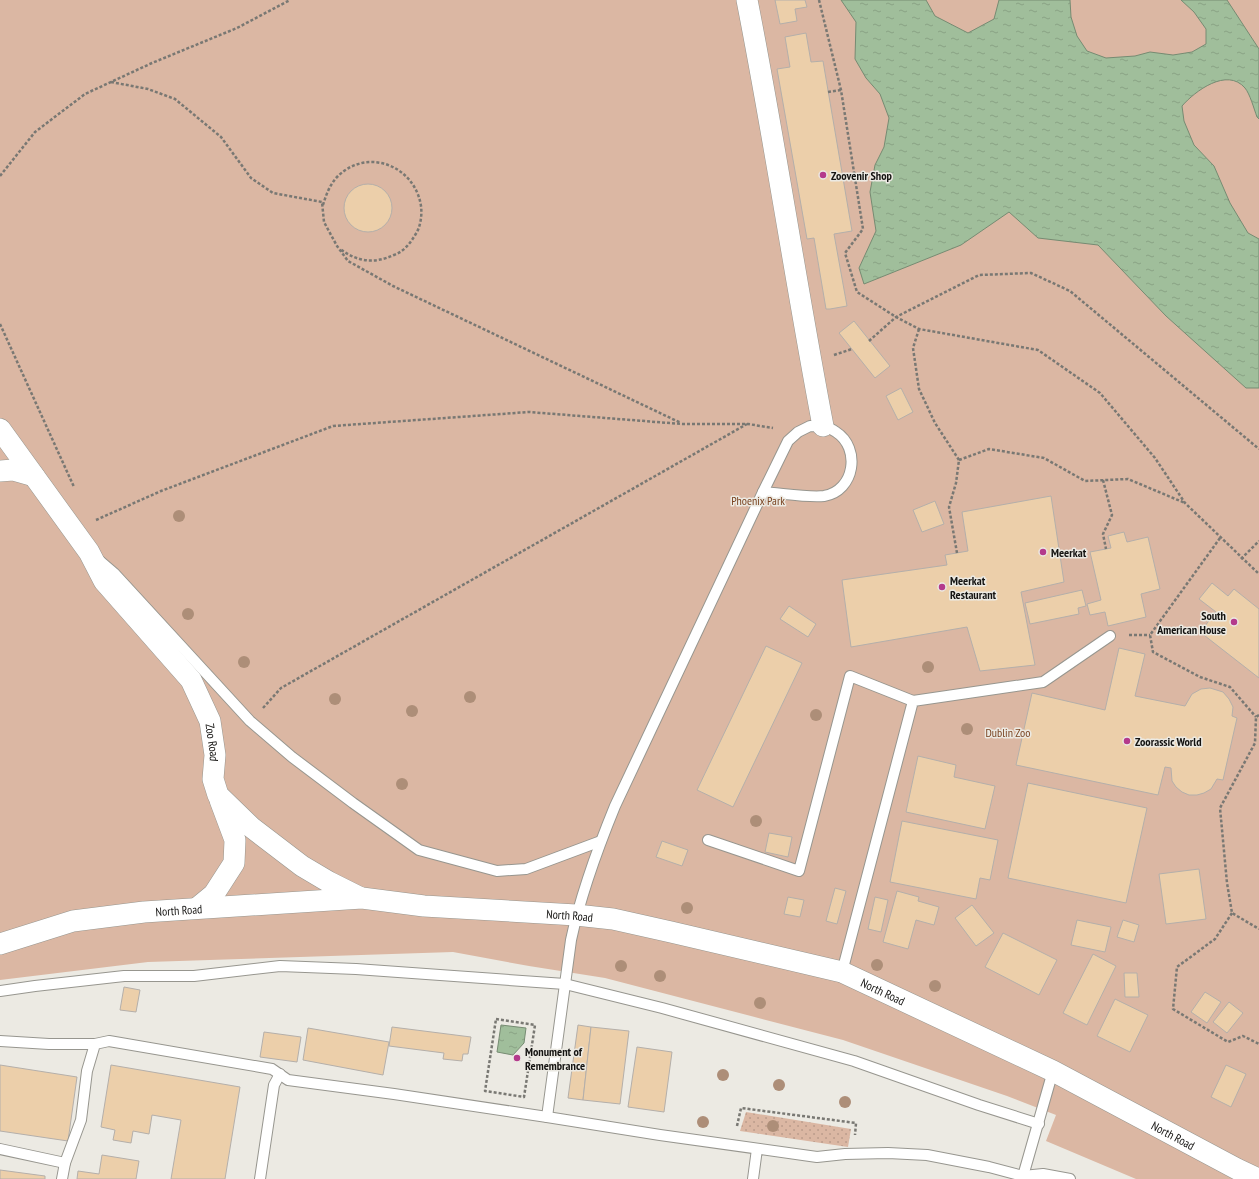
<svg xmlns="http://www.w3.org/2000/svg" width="1259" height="1179" font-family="'PT Sans Narrow',sans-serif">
<defs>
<pattern id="grass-dots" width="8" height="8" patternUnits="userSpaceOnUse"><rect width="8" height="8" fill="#dbb7a3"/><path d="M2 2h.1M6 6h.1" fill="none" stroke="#bb9c8b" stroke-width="1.8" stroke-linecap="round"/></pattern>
<pattern id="water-ripples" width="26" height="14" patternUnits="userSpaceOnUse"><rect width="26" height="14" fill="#a0be9b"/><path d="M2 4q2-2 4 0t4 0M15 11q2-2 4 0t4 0" fill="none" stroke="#89a284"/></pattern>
</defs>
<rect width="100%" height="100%" fill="#eceae3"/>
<!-- grass -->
<polygon fill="url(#grass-dots)" points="746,1112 851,1129 848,1147 740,1131"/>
<!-- park -->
<polygon fill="#dbb7a3" points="0,0 1259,0 1259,1179 1136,1179 1046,1141 1056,1115 1007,1096 843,1040 605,978 529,966 453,952 148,962 0,980"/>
<!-- water -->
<g fill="url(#water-ripples)" stroke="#768b72">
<path d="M841,0H926L935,16L968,33L994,19L999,0H1070L1071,17L1077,36L1087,51L1106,58L1135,56L1150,52L1173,55L1192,52L1206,44V29L1194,12L1181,0H1227L1259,49V119L1257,117C1254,109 1250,94 1245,88C1227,67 1195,91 1182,106L1184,121L1194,145L1214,166L1230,203L1248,233L1259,239V388H1246L1166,316L1098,245L1038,238L1009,212L961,245L864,284L859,268L876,231L870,192L875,165L884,147L889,118L880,94L866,78L855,59L856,22Z"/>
<polygon points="501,1025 526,1028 524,1043 513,1055 497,1052"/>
</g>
<!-- building -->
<g fill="#eccfaa" stroke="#b4afaa">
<polygon points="775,0 805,0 807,7 795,9 797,21 780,24"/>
<polygon points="806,33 811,62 823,61 852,231 834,234 847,306 830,309 826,309 814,238 807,239 777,69 790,67 785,37"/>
<circle cx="368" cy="208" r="24"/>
<polygon points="854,321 890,366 875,378 839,333"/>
<polygon points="901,388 913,412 898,420 886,396"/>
<polygon points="1051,496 1064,582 1021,592 1035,665 980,671 967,627 851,647 842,580 947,565 945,555 968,551 962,512"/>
<polygon points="935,501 944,524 922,532 913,510"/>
<polygon points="1124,532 1127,542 1148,537 1160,589 1141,594 1146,617 1108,626 1105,612 1090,615 1087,604 1101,600 1090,552 1111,548 1108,536"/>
<polygon points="1212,583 1228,596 1234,589 1259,609 1259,678 1200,632 1216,612 1199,599"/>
<polygon points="1082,590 1086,606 1078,608 1079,614 1030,624 1025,603"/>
<polygon points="789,606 816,624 808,637 780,619"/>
<polygon points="766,646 802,663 733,807 697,790"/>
<polygon points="1119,648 1145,654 1135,696 1185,706 1192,694 1201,689 1210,688 1223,692 1229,699 1233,707 1232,716 1237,718 1223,780 1217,779 1211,789 1204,793 1197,795 1189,795 1182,792 1176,787 1172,781 1171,768 1165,767 1158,795 1016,765 1032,693 1105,710"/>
<polygon points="918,756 956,765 954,777 995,786 985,829 906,812"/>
<polygon points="1028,783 1147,808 1126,903 1008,878"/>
<polygon points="902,821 998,840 990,880 980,878 976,899 890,882"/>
<polygon points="769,833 792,837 788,857 765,852"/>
<polygon points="662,841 688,850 682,866 656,857"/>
<polygon points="1199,869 1206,919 1166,924 1159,874"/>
<polygon points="835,888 846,891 837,924 826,921"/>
<polygon points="897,891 919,897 918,901 939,907 934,925 916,920 908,949 883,942"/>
<polygon points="788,897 804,900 800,917 784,914"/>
<polygon points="875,897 888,900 881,932 868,929"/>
<polygon points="972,905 994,933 976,946 955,918"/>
<polygon points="1077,920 1111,927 1105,952 1071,945"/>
<polygon points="1123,920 1139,925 1134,942 1117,937"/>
<polygon points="1003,933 1057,960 1039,995 985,967"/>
<polygon points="1093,954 1116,966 1087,1025 1063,1013"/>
<polygon points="1124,973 1137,973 1139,997 1125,997"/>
<polygon points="124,987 140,990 136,1012 120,1010"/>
<polygon points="1205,992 1221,1002 1207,1023 1191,1012"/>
<polygon points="1115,999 1148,1015 1130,1052 1097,1036"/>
<polygon points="1229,1002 1243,1013 1227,1033 1213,1022"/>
<polygon points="578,1025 591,1027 583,1100 568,1098"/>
<polygon points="392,1027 471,1037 468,1054 463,1054 462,1061 443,1059 444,1053 389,1046"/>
<polygon points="591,1027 629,1031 620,1104 583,1100"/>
<polygon points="308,1028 389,1042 383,1075 303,1060"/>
<polygon points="264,1032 301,1037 297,1062 260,1057"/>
<polygon points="637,1047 672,1052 664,1112 628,1107"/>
<polygon points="0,1065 77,1077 68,1141 0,1131"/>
<polygon points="111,1065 240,1087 225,1179 171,1179 181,1120 152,1115 149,1134 133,1131 131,1143 113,1140 115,1130 101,1127"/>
<polygon points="1226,1065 1246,1074 1231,1107 1211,1097"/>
<polygon points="102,1155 139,1161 136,1179 77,1179 78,1171 99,1174"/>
<polygon points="0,1170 45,1176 45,1179 0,1179"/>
</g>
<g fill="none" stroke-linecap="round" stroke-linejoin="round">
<!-- lane casing -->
<g stroke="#97968f" stroke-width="12">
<g id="lane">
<path d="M810,426C819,426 828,426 836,432C861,448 855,491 824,496C809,498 780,493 763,492L788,441L798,432Z"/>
<polyline points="100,561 114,573 250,721 292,757 353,803 419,850 497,871 526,869 601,841"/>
<polyline points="708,840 799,871 850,676 913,701"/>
<polyline points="842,972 913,701 1043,682 1110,636"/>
<polyline points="0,991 35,986 124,976 194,976 280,966 356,969 565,984 662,1008 854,1061 979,1105 1039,1124"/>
<polyline points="0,1041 49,1044 95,1044"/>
<polyline points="547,1117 660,1135 817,1157 845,1154 888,1153 927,1155 989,1167 1023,1176 1053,1071"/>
<polyline points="0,1149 65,1163"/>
<path d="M62,1179L65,1163L81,1120L87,1071L95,1044L109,1041L272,1069L288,1080L394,1094L547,1117L571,940C581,893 597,850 615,806L763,492"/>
<polyline points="260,1179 274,1085 280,1074"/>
<polyline points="753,1179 757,1149"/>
<polyline points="1021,1179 1023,1176 1043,1174 1070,1179"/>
</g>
</g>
<!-- street casing -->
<g stroke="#97968f" stroke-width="22">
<g id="street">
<path d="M747,0C775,142 796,285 823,426"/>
<path id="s1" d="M0,429L89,552L104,581L191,680L210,721L215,755L213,779L218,795L251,827L302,866L329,882L359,897"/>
<polyline points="0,471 13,470 34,476"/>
<polyline points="197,908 214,894 234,863 235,840 220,800"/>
<path id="s2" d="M0,944L73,921L144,912L362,898L424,906L576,915L613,919L671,932L842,972L1053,1071L1237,1169L1258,1179"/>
</g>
</g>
<!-- path -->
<g stroke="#797873" stroke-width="2.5" stroke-dasharray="3 2" stroke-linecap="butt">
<polyline points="819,0 841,90 863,229 845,253 857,292 896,317 919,329 1038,350 1100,393 1155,458 1185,503 1259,574"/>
<polyline points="111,82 148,89 175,99 221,137 251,178 273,193 322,202 324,222 337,246 348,261 393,286 681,423"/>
<polyline points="828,92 841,90"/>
<polyline points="0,176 35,132 85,94 152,63 237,28 290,0"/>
<path d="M323,205C326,195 330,184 338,176C368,147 415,166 421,206C422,214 421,224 417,232C411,242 405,251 394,255C374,264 358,262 340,249"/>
<polyline points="0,324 74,487"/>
<polyline points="919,329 913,348 919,389 935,423 959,460 956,483 949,507 957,553"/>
<polyline points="869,341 896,317 979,275 1031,273 1070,291 1259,449"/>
<polyline points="834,355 852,349"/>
<polyline points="959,460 989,449 1044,458 1085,481 1128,479 1185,503"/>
<polyline points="1103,480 1112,515 1103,534 1106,549"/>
<polyline points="96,520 161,491 333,426 529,412 682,424 748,424 773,428"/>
<polyline points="1220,538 1150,635 1153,652 1200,677 1230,687 1256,717"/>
<polyline points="1241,559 1259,541"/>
<polyline points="1129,635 1150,635"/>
<polyline points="263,708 281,688 747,424"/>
<polyline points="1259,715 1256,717 1255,743 1220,808 1227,883 1232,913 1259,929"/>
<polyline points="1232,913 1215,939 1177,967 1173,1009 1228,1042 1243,1036 1259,1044"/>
<polygon points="496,1019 535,1025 524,1097 485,1091"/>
<polyline points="737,1126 741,1108 856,1123 855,1135"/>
</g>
<!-- lane -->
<use href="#lane" stroke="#fff" stroke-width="10"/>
<!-- street -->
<use href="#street" stroke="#fff" stroke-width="21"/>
</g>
<!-- trees -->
<g fill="#ad8e78">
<circle cx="179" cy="516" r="6"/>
<circle cx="188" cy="614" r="6"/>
<circle cx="244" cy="662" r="6"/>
<circle cx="928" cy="667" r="6"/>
<circle cx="470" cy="697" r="6"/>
<circle cx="335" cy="699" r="6"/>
<circle cx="412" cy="711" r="6"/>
<circle cx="816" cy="715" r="6"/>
<circle cx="967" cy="729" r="6"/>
<circle cx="402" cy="784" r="6"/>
<circle cx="756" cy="821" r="6"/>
<circle cx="687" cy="908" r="6"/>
<circle cx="877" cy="965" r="6"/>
<circle cx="621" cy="966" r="6"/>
<circle cx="660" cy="976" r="6"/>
<circle cx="935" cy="986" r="6"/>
<circle cx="760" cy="1003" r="6"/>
<circle cx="723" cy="1075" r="6"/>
<circle cx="779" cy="1085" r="6"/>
<circle cx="845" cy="1102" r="6"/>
<circle cx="703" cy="1122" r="6"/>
<circle cx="773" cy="1126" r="6"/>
</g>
<!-- markers -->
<g fill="#b43a8c" stroke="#eceae3" stroke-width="1.5">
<circle cx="823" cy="175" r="4"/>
<circle cx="1043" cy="552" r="4"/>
<circle cx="942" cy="587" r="4"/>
<circle cx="1234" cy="622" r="4"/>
<circle cx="1127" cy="741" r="4"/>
<circle cx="517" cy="1058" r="4"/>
</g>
<g text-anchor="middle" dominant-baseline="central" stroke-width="3" stroke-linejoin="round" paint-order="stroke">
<!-- poi labels -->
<g font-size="12" font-weight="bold" fill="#141311" stroke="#eceae3" text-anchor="start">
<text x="831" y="175">Zoovenir Shop</text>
<text x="1051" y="552">Meerkat</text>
<text x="950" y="580">Meerkat<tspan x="950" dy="14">Restaurant</tspan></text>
<text x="1226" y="615" text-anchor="end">South<tspan x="1226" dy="14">American House</tspan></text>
<text x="1135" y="741">Zoorassic World</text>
<text x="525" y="1051">Monument of<tspan x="525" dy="14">Remembrance</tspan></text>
</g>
<!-- park labels -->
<g font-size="12" fill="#794320" stroke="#eceae3">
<text x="758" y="500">Phoenix Park</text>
<text x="1008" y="732">Dublin Zoo</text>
</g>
<!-- street labels -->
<g font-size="12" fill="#141311" stroke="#eceae3">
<text stroke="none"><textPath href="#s1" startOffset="383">Zoo Road</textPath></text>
<text stroke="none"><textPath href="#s2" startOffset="183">North Road</textPath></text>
<text stroke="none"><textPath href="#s2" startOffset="575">North Road</textPath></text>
<text stroke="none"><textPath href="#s2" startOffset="899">North Road</textPath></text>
<text stroke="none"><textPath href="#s2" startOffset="1223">North Road</textPath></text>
</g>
</g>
</svg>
